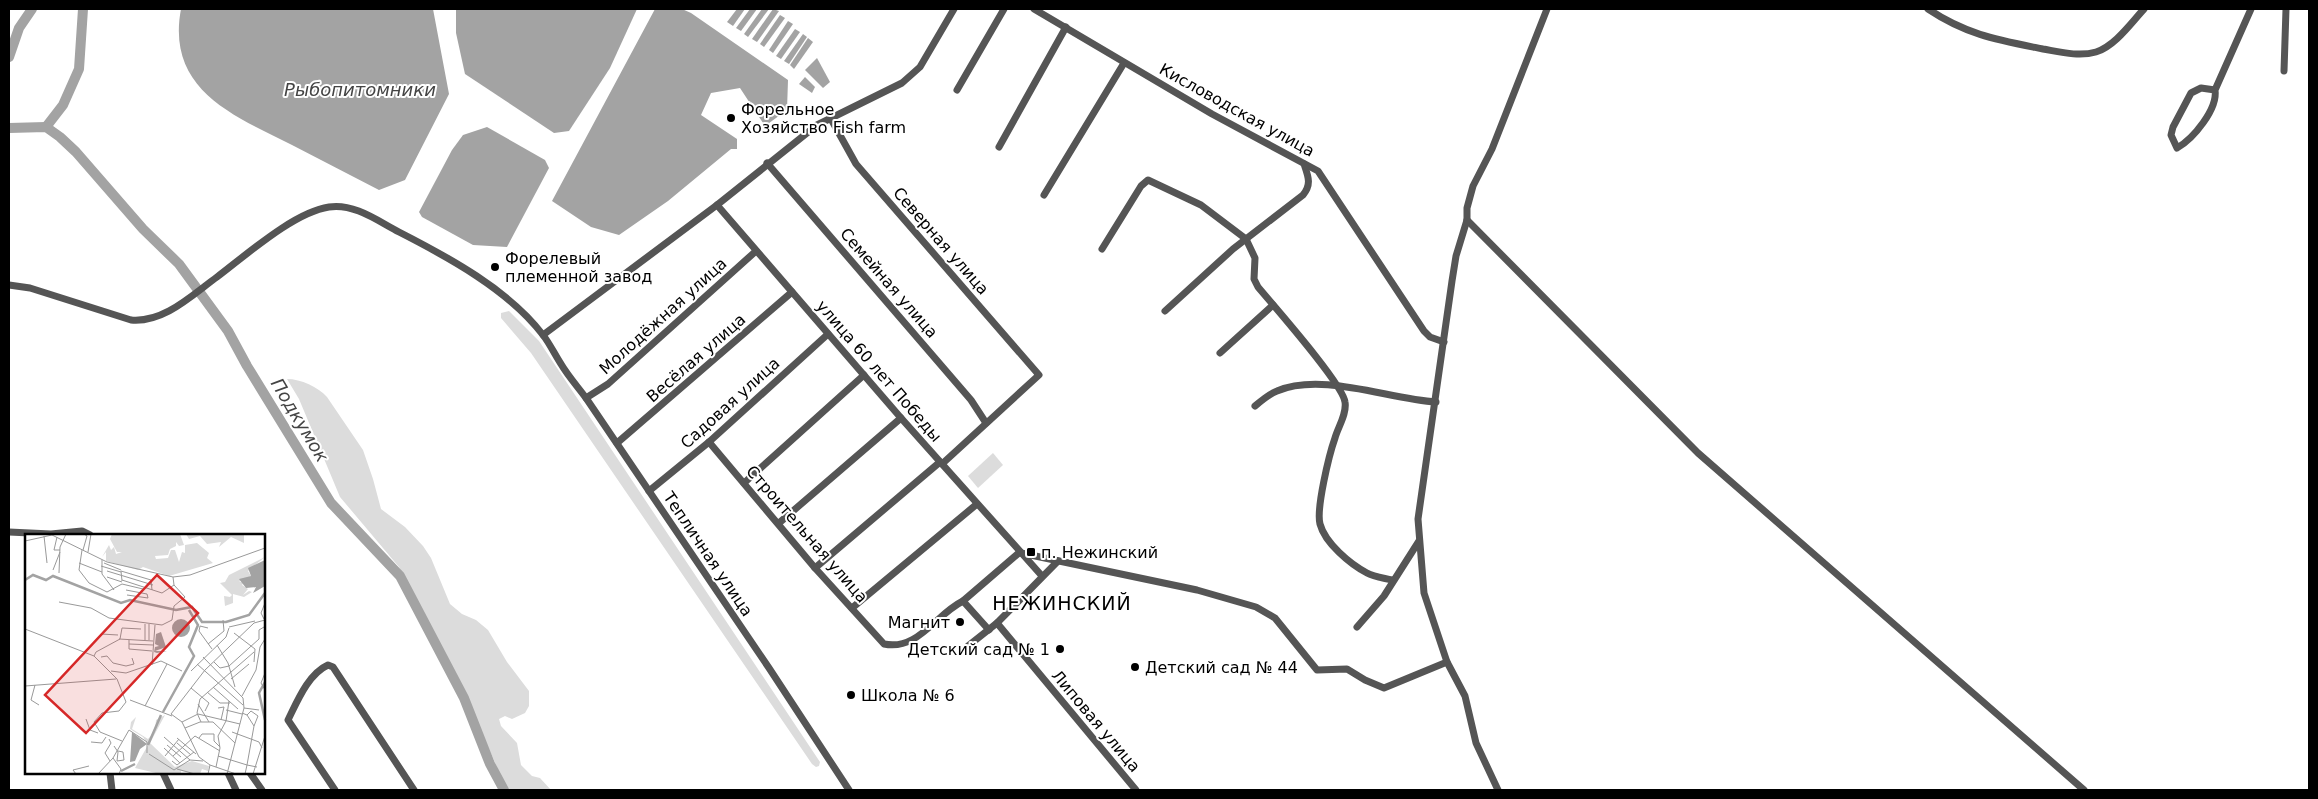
<svg xmlns="http://www.w3.org/2000/svg" width="2318" height="799" font-family="'DejaVu Sans',sans-serif">
<rect width="100%" height="100%" fill="#fff"/>
<!-- green -->
<g fill="#dcdcdc">
<polygon points="509,311 539,341 820,762 819,766 816,767 812,764 531,353 501,318 501,313"/>
<path d="M287,379C301,379 318,387 327,397L363,450L373,479L381,509L405,527L423,546L431,558L450,604L462,614L476,620L488,630L507,662L529,691V706L525,713L512,719L505,716L499,719L501,726L517,743L521,765L532,776L540,778L551,790H507L458,678L441,656L418,603L399,567L340,497L299,399Z"/>
<polygon points="993,453 1003,465 978,488 968,476"/>
</g>
<!-- water -->
<g fill="#a3a3a3">
<path d="M181,9H433L449,94L405,180L379,190C350,175 321,160 292,145C232,115 166,89 181,9Z"/>
<polygon points="456,9 637,9 610,68 569,131 554,133 465,74 456,33"/>
<polygon points="655,9 682,9 691,13 788,80 787,110 765,126 740,88 711,93 701,115 737,139 737,149 731,149 668,201 619,235 591,227 552,201"/>
<polygon points="737,9 745,9 733,26 727,22"/>
<polygon points="750,9 757,9 741,31 736,28"/>
<polygon points="762,9 769,9 748,37 744,34"/>
<polygon points="773,9 779,11 757,42 752,39"/>
<polygon points="780,15 785,18 764,47 760,44"/>
<polygon points="788,21 793,24 773,53 769,50"/>
<polygon points="795,29 800,32 781,59 776,56"/>
<polygon points="803,34 807,37 789,64 784,61"/>
<polygon points="808,38 813,42 794,69 790,65"/>
<polygon points="817,58 830,82 823,88 805,70"/>
<polygon points="805,77 815,87 812,93 799,84"/>
<polygon points="487,127 545,160 549,168 507,247 473,245 422,217 419,212 452,150 463,135"/>
</g>
<g fill="none" stroke-linecap="round" stroke-linejoin="round">
<!-- river -->
<g stroke="#a3a3a3" stroke-width="10">
<polyline points="9,57 19,28 32,9"/>
<polyline points="46,127 63,105 79,69 83,9"/>
<polyline points="9,128 46,127 60,137 76,152 143,229 179,264 228,331 247,366 331,503 400,576 464,698 490,764 504,790"/>
</g>
<!-- minor -->
<g stroke="#555" stroke-width="7">
<polyline points="1034,9 1212,114 1318,171 1424,331 1430,337 1444,342"/>
<path d="M1928,9C1967,35 1998,40 2043,49C2060,52 2079,57 2096,52C2115,46 2131,23 2144,9"/>
<polyline points="2284,71 2286,9"/>
<polyline points="957,90 1004,9"/>
<path d="M2215,90L2201,88L2191,93L2173,127L2171,135L2177,148C2193,139 2218,109 2215,90L2251,9"/>
<polyline points="831,119 856,164 1039,375 942,464"/>
<polyline points="999,147 1066,27"/>
<polyline points="767,163 971,400 986,423"/>
<polyline points="1044,195 1124,63"/>
<polyline points="717,205 901,418 1042,576"/>
<polyline points="1467,220 1698,453 2084,790"/>
<path d="M1102,249L1141,186L1148,180L1201,205L1246,239L1255,258L1254,279L1258,287C1273,305 1343,384 1345,402C1347,414 1338,427 1335,438C1329,455 1316,509 1320,524C1325,543 1350,564 1367,573C1374,577 1384,578 1392,580"/>
<path d="M9,285L30,288L131,320C164,323 192,295 217,277C245,256 294,212 329,207C354,203 378,221 399,232C448,257 509,290 543,335C550,344 555,355 561,364C568,376 578,387 586,398L769,668L849,790"/>
<path d="M1165,311L1233,249L1303,195C1312,184 1308,176 1304,164"/>
<polyline points="543,335 717,205 817,125 902,83 920,67 954,9"/>
<polyline points="1220,353 1273,305"/>
<polyline points="586,398 608,384 756,251"/>
<path d="M1255,406C1262,400 1269,394 1277,391C1322,372 1388,399 1436,402"/>
<path d="M709,442L815,568L884,644C918,651 935,615 963,601L1020,552"/>
<polyline points="617,443 792,292"/>
<polyline points="744,483 864,375"/>
<polyline points="649,491 709,442 828,334"/>
<polyline points="779,523 901,418"/>
<polyline points="9,532 51,534 82,531 90,535"/>
<polyline points="1021,553 1197,590 1256,607 1275,618 1317,670 1347,669 1365,680 1384,688 1447,662 1424,593 1418,519 1452,281 1456,256 1467,220 1467,208 1473,186 1492,149 1547,9"/>
<polyline points="815,568 940,462"/>
<polyline points="963,601 989,630"/>
<polyline points="852,608 977,504"/>
<polyline points="997,623 1136,790"/>
<polyline points="1357,627 1384,596 1419,541"/>
<polyline points="968,646 997,623 1058,561"/>
<polyline points="1447,662 1465,696 1476,743 1498,790"/>
<polyline points="110,773 112,790"/>
<polyline points="163,773 171,790"/>
<polyline points="228,773 236,790"/>
<polyline points="250,773 262,790"/>
<path d="M335,790L288,720C297,702 308,674 328,665L333,667L414,790"/>
</g>
</g>
<!-- markers -->
<g fill="#000" stroke="#fff" stroke-width="2">
<circle cx="731" cy="118" r="5"/>
<circle cx="495" cy="267" r="5"/>
<rect x="1026" y="547" width="10" height="10" rx="2.5"/>
<circle cx="960" cy="622" r="5"/>
<circle cx="1060" cy="649" r="5"/>
<circle cx="1135" cy="667" r="5"/>
<circle cx="851" cy="695" r="5"/>
</g>
<g text-anchor="middle" dominant-baseline="central" stroke-width="4" stroke-linejoin="round" paint-order="stroke">
<!-- poi labels -->
<g font-size="16" fill="#000" stroke="#fff" text-anchor="start">
<text x="741" y="109">Форельное<tspan x="741" dy="18">Хозяйство Fish farm</tspan></text>
<text x="505" y="258">Форелевый<tspan x="505" dy="18">племенной завод</tspan></text>
<text x="1041" y="552">п. Нежинский</text>
<text x="950" y="622" text-anchor="end">Магнит</text>
<text x="1050" y="649" text-anchor="end">Детский сад № 1</text>
<text x="1145" y="667">Детский сад № 44</text>
<text x="861" y="695">Школа № 6</text>
</g>
<!-- street labels -->
<g font-size="16" fill="#000" stroke="#fff">
<text transform="translate(1237 110) rotate(29)">Кисловодская улица</text>
<text transform="translate(941 241) rotate(49)">Северная улица</text>
<text transform="translate(889 283) rotate(49)">Семейная улица</text>
<text transform="translate(663 316) rotate(-42)">Молодёжная улица</text>
<text transform="translate(696 358) rotate(-41)">Весёлая улица</text>
<text transform="translate(879 371) rotate(49)">улица 60 лет Победы</text>
<text transform="translate(730 403) rotate(-42)">Садовая улица</text>
<text transform="translate(807 534) rotate(49)">Строительная улица</text>
<text transform="translate(708 554) rotate(56)">Тепличная улица</text>
<text transform="translate(1096 721) rotate(50)">Липовая улица</text>
</g>
<!-- water labels -->
<g font-size="18" font-style="italic" fill="#444" stroke="#fff">
<text x="360" y="89">Рыбопитомники</text>
<text transform="translate(300 420) rotate(59)">Подкумок</text>
</g>
<!-- quarter labels -->
<g font-size="19" letter-spacing="1" fill="#000" stroke="#fff">
<text x="1062" y="603">НЕЖИНСКИЙ</text>
</g>
</g>
<!-- overview -->
<g transform="translate(25 534)">
<rect width="240" height="240" fill="#fff"/>
<path d="M87,0H155L159,11L154,12L151,8V12L145,15L143,21L130,22L131,25L143,24L146,16H150L154,28L157,18L160,19V11L172,9L184,19L182,24L188,29L144,42L118,33L113,36L81,27V18L77,23L84,11L86,16L89,13L91,20L97,18H92L85,5ZM161,0H219V9L206,3L194,13L196,8L182,10L175,2L164,5ZM240,23L223,37L226,42L214,48H219L217,51L223,55L218,61L224,57L227,58L219,63L208,60V69L200,72L199,62L205,63L207,61L195,49L200,48L204,41ZM140,181L125,209L150,233L167,227L184,232L183,237L177,235L175,240L156,237V240H135L110,234L123,211L118,203L105,195L106,188L111,183L107,195L123,205L130,197L131,186Z" fill="#dcdcdc"/>
<path d="M240,26V52L228,59L231,53L221,54L214,45L226,42L223,34ZM147 94a9 9 0 1 1 18 0a9 9 0 1 1-18 0ZM136,98L141,113L130,117H142L132,119L129,118L130,113L134,112L130,110L131,100ZM107,198L122,210L115,215L110,227L105,228Z" fill="#a3a3a3"/>
<path fill="none" stroke="#a3a3a3" stroke-width="2.5" d="M0,46L8,41L21,46L28,42L96,69L105,66L151,76L167,73L177,88H201L224,81L240,59M240,148L234,159L240,186M138,178L169,122L164,113L173,91L164,76M123,211L136,181M96,237L110,230"/>
<path fill="none" stroke="#999" stroke-width="1" d="M19,2L22,29M32,3L29,16H35M0,7L27,1L82,28L148,43L165,41L240,14M57,16L54,36L64,49L82,58L97,50M58,16L62,2L59,0M63,18L66,0M77,26V40L89,56M54,29L77,38M79,29L96,36M76,32L96,38M28,36L35,18M82,37L128,51M34,39L35,13L41,0M82,43L97,48M97,46L137,59L149,51M97,47L96,37L126,46L127,56M97,50L118,55M101,56L122,60L123,64L102,61M34,68L66,74L84,84L137,91L147,86L149,72L160,63L149,51L148,43M239,85L236,79L240,69M204,93L230,87M183,94L175,92L174,97L187,115M0,95L69,122M209,99L230,115L229,128M76,100L93,101M94,105L128,107M95,105L71,118L69,122L92,145L101,168L94,177L77,179L69,188L75,198L97,207M95,105L97,94L116,95M104,106V115L127,117M120,106V90M124,106V90M104,110L128,111M183,110L199,97L198,86M192,111L203,129L210,153M76,123L82,122L88,129L101,132L109,130L107,124M178,123L218,164L219,174L202,240M189,128L195,134L204,132L234,105V96L239,93M172,130L218,171M127,131L130,91M86,137L101,139L136,127L157,137M166,137L201,103L204,94M240,139L236,149L240,156M206,145L224,130M10,151L6,166L14,171M0,152L91,145M188,153L213,175M166,154L184,169L180,177M182,158L195,169H205M217,162L231,136L235,113L240,105M105,166L147,182M173,170L184,188M120,172L142,130M193,174L199,173L196,186M219,174L234,176M201,176L217,180M222,181L226,177L233,182L229,192M61,185L65,196L73,199M157,188L173,180L215,190M176,188L172,179L175,165L229,118M160,194L175,188H188L210,209M207,198L234,208L237,214M139,203L165,226M152,204L171,220M174,204L177,200H189V207L195,213M84,205L86,209L80,219L85,227M66,208L77,209L81,203M152,209L166,221M142,211L156,223M89,212L93,218L92,227M139,214L155,229M124,220L149,236L165,226L178,227M140,222L154,205M148,222L170,202L195,217M193,222L222,231L229,192L222,181L217,179M88,224L96,235L94,240M92,227L99,226L98,218L93,217M147,227L152,231L169,218M185,231L211,240M191,233L195,214L193,202L201,187L204,167M152,235L170,240M51,240L48,236L64,232M73,240L88,224L104,196L122,208V219M183,240L185,231L174,223L157,188L146,180L180,136L229,89L240,86M220,240L222,231L232,233M228,240L240,202"/>
<path fill="#d62828" fill-opacity="0.15" stroke="#d62828" stroke-width="2.5" d="M132,41L173,79L61,199L20,161Z"/>
<rect width="240" height="240" fill="none" stroke="#000" stroke-width="2.5"/>
</g>
<!-- border -->
<rect width="2318" height="799" fill="none" stroke="#000000" stroke-width="20"/>
</svg>
